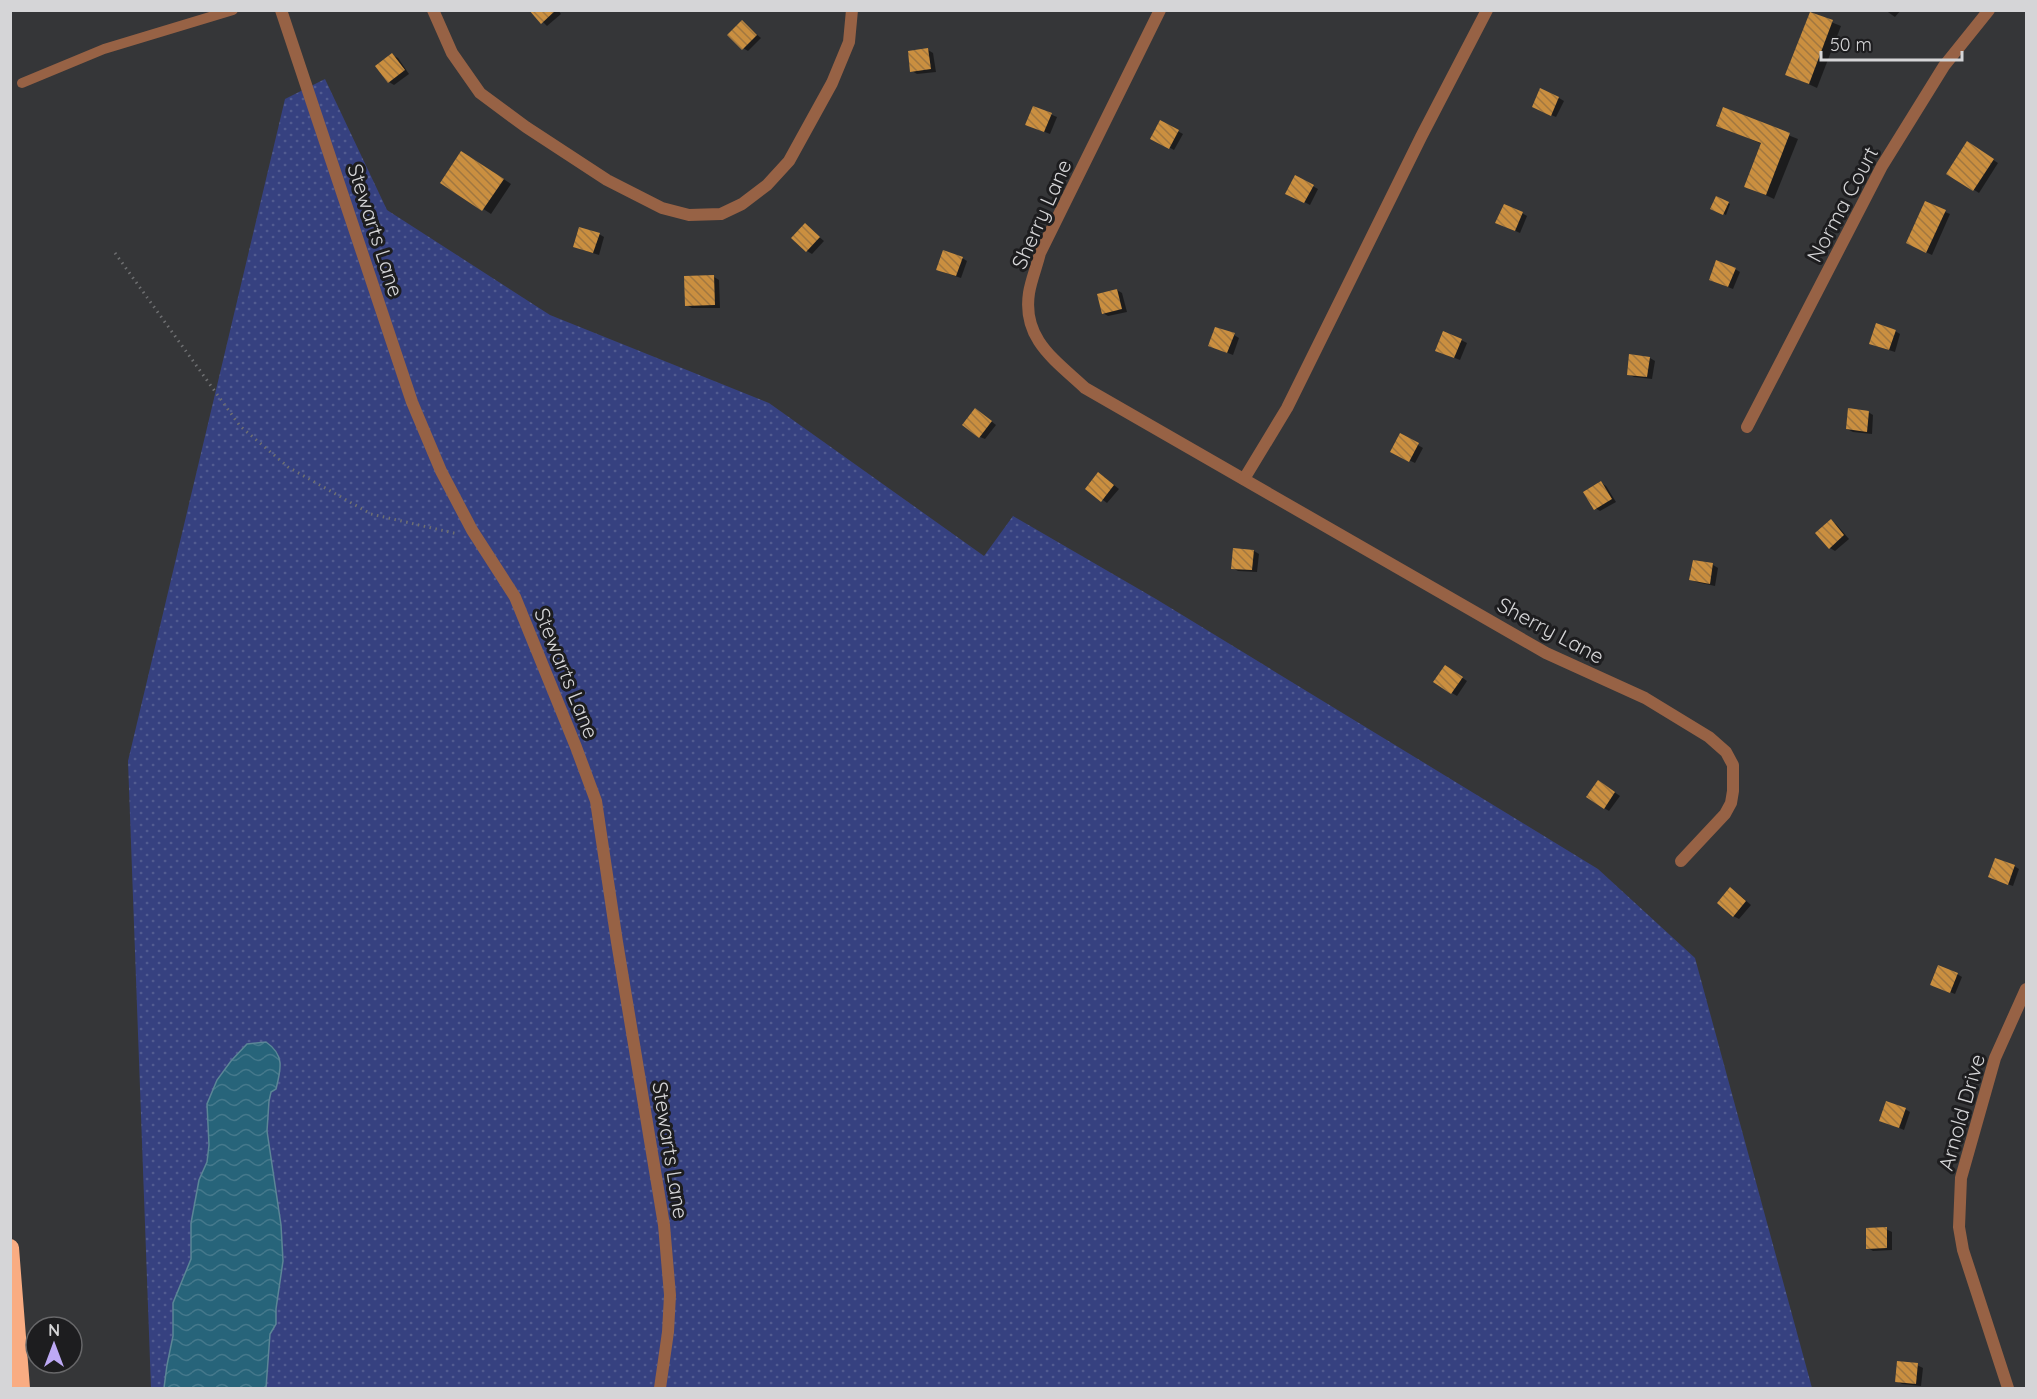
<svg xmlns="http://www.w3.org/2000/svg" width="2037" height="1399" font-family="Quicksand,sans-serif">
<defs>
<pattern id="grass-dots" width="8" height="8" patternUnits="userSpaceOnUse" patternTransform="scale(1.5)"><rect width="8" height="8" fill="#364180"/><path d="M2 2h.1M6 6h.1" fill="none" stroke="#525c91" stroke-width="1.8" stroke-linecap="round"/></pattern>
<pattern id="water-waves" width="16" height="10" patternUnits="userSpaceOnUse" patternTransform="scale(1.5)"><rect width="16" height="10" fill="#27647a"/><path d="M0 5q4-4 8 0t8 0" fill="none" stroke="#45798c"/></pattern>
<pattern id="building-back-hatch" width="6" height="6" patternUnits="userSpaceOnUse" patternTransform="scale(1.5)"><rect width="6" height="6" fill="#ca8f40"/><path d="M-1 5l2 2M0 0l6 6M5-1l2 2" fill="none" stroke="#a17740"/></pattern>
</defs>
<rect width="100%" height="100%" fill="#353638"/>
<!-- grass -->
<polygon fill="url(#grass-dots)" points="325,79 387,210 550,315 769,403 984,556 1013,516 1156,599 1598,869 1695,958 1812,1388 151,1388 128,761 285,99"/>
<!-- water -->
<path fill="url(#water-waves)" stroke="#5b8696" stroke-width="1.5" d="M266,1042C285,1055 281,1069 276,1089L271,1092L269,1101L267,1131L281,1225L283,1261L276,1309V1324L270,1334L266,1388H164L167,1365L173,1336V1303L191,1259V1223L199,1180L207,1162L209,1145L207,1104L217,1080L231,1061L247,1044Z"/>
<!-- shadow -->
<g fill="#0007">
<polygon points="531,10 558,10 561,14 547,26"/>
<polygon points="1885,10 1901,10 1895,17"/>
<polygon points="1811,14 1841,26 1817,88 1787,74"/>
<polygon points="742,22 761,38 748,51 743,48"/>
<polygon points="928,50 933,53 936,72 917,74 912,71"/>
<polygon points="392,55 398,58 409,74 394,85 389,82"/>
<polygon points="1559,98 1564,101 1556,117 1539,110"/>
<polygon points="1033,107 1057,117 1050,134 1032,127"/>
<polygon points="1724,109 1798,139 1774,199 1746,186 1762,144 1717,125"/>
<polygon points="1161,122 1183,134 1174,150 1152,138"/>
<polygon points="1967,143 1998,163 1979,193 1948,173"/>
<polygon points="470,157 511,184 491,214 442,182"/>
<polygon points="1296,177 1318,189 1310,205 1287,193"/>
<polygon points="1717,198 1730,204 1726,215 1712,208"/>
<polygon points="1945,212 1950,214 1932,255 1913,246"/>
<polygon points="1522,213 1527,216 1520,233 1502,225"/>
<polygon points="805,225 824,241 812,254 807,251"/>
<polygon points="599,234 604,237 599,255 580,249"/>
<polygon points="962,258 967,261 961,278 943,272"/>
<polygon points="1735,269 1740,272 1733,289 1715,282"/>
<polygon points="714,277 719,280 720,308 692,308 686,305"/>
<polygon points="1117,290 1122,293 1127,312 1108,316 1103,313"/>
<polygon points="1895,331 1900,334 1895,352 1876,346"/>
<polygon points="1234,335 1239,338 1233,355 1210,346"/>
<polygon points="1461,340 1467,343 1460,360 1442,353"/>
<polygon points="1650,358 1655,361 1652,379 1634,377 1628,374"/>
<polygon points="1868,412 1873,415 1872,434 1853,432 1847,429"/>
<polygon points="981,413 996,425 985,439 980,437"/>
<polygon points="1401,435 1423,448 1415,463 1392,452"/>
<polygon points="1104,477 1119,489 1107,503 1087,488"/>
<polygon points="1601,483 1606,486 1616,502 1600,511 1595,508"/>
<polygon points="1831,521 1836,524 1849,539 1835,551 1830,548"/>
<polygon points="1254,551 1259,554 1257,572 1238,571 1233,568"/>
<polygon points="1694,561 1713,565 1718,568 1715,586 1696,582 1691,579"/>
<polygon points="1451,670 1467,681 1457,696 1452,693"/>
<polygon points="1604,785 1620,796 1609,811 1604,808"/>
<polygon points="2014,866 2019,869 2013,886 1995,880"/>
<polygon points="1736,892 1751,905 1739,919 1733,916"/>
<polygon points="1957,974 1962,977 1955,994 1937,987"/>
<polygon points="1905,1109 1910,1112 1904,1130 1881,1120"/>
<polygon points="1886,1229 1892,1232 1892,1250 1873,1251 1868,1248"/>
<polygon points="1917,1365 1923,1368 1921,1386 1902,1384 1897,1381"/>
</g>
<!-- building -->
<g fill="url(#building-back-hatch)">
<polygon points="529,10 556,10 541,24"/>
<polygon points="1810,12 1833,20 1809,84 1785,75"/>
<polygon points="742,20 757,35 742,50 727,35"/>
<polygon points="928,48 931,69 910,72 908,51"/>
<polygon points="392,53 405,70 388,83 375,66"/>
<polygon points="1540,88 1559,97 1551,116 1532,107"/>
<polygon points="1033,106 1052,113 1044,132 1025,125"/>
<polygon points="1723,107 1790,133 1766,195 1744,187 1761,143 1716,126"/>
<polygon points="1160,120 1179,130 1169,149 1150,139"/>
<polygon points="1967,141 1994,159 1973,191 1946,174"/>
<polygon points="461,151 504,179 482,211 440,183"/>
<polygon points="1295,175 1314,185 1304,203 1285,194"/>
<polygon points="1716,196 1729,202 1723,215 1710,209"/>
<polygon points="1925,201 1946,210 1926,253 1906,243"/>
<polygon points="1504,204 1523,212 1515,231 1495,223"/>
<polygon points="805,223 820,237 806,252 791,238"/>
<polygon points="579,227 600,233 593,253 573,247"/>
<polygon points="943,250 963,257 956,276 936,270"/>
<polygon points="1716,260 1736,268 1728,287 1709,280"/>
<polygon points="714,275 715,305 685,306 684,276"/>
<polygon points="1117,289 1122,309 1102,314 1097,294"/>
<polygon points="1876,323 1896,330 1889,350 1869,344"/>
<polygon points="1215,327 1235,333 1227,353 1208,346"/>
<polygon points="1443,331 1462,339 1454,358 1435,351"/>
<polygon points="1629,354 1650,357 1647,377 1627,375"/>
<polygon points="975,408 992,421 979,438 962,425"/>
<polygon points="1848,408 1869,411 1867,432 1846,429"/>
<polygon points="1400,433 1419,443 1409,462 1390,452"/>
<polygon points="1098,472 1114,485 1101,502 1085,489"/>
<polygon points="1601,481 1612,499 1594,510 1583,492"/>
<polygon points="1831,519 1844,535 1829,549 1815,533"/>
<polygon points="1233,548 1254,550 1252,570 1231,569"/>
<polygon points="1693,560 1713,563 1710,584 1689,580"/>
<polygon points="1445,665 1463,677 1451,694 1433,682"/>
<polygon points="1598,780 1615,792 1604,809 1586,797"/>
<polygon points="1995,858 2015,865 2008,885 1988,877"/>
<polygon points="1730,887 1746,901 1733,917 1717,903"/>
<polygon points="1938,965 1958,973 1950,993 1930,985"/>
<polygon points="1886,1101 1906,1108 1899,1128 1879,1121"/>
<polygon points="1887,1227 1887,1248 1866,1249 1866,1228"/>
<polygon points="1897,1361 1918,1363 1916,1384 1895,1382"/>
</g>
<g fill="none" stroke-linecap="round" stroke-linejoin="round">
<!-- path -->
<polyline stroke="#6e6f71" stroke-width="3" stroke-dasharray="1.5 4.5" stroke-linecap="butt" points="115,253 240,426 288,467 371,514 458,534"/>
<!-- service -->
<polyline stroke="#976245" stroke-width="10" points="22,83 104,49 233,10"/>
<!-- minor -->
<g stroke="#976245" stroke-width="12">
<polyline points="281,10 412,402 441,471 472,530 515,597 576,747 596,801 617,942 664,1225 670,1295 668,1332 660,1388"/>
<polyline points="433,10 452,53 480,93 526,127 607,180 662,208 689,215 721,214 742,204 767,185 789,161 832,83 849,42 852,10"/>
<path d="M1160,10L1040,253C1037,266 1031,280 1029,293C1022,339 1055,360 1085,388L1546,653L1645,698L1709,737L1726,752L1733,765V791L1731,803L1725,814L1681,861"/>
<polyline points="1747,427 1882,166 1944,66 1989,10"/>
<polyline points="1244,479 1287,408 1421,137 1487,10"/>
<polyline points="2008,1388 1963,1250 1959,1227 1961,1178 1995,1058 2026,989"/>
</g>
<!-- motorway -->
<polyline stroke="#f9ac82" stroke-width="18" points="10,1248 21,1388"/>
</g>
<g text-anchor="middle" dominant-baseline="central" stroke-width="6" stroke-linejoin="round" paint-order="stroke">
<!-- street labels -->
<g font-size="21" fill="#d5d5d7" stroke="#1d1d1f">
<text transform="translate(1842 204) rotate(-62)">Norma Court</text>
<text transform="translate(1041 214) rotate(-66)">Sherry Lane</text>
<text transform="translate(376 230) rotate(72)">Stewarts Lane</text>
<text transform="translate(1551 630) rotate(28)">Sherry Lane</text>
<text transform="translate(567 673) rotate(68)">Stewarts Lane</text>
<text transform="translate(1961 1112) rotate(-74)">Arnold Drive</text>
<text transform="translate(671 1150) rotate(81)">Stewarts Lane</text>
</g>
</g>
<!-- border -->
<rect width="2037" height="1399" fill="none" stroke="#d5d5d7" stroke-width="24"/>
<!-- north arrow -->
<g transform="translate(54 1345)"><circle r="28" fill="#1d1d1f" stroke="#676769" stroke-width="1.5"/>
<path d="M0-4.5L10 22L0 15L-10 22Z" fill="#bda9f5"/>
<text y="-9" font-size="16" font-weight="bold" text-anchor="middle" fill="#d5d5d7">N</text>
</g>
<!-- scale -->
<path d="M1821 51v9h141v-9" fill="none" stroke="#d5d5d7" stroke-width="3"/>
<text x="1830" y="51" font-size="18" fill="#d5d5d7" stroke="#1d1d1f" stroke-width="4.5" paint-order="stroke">50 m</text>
</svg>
